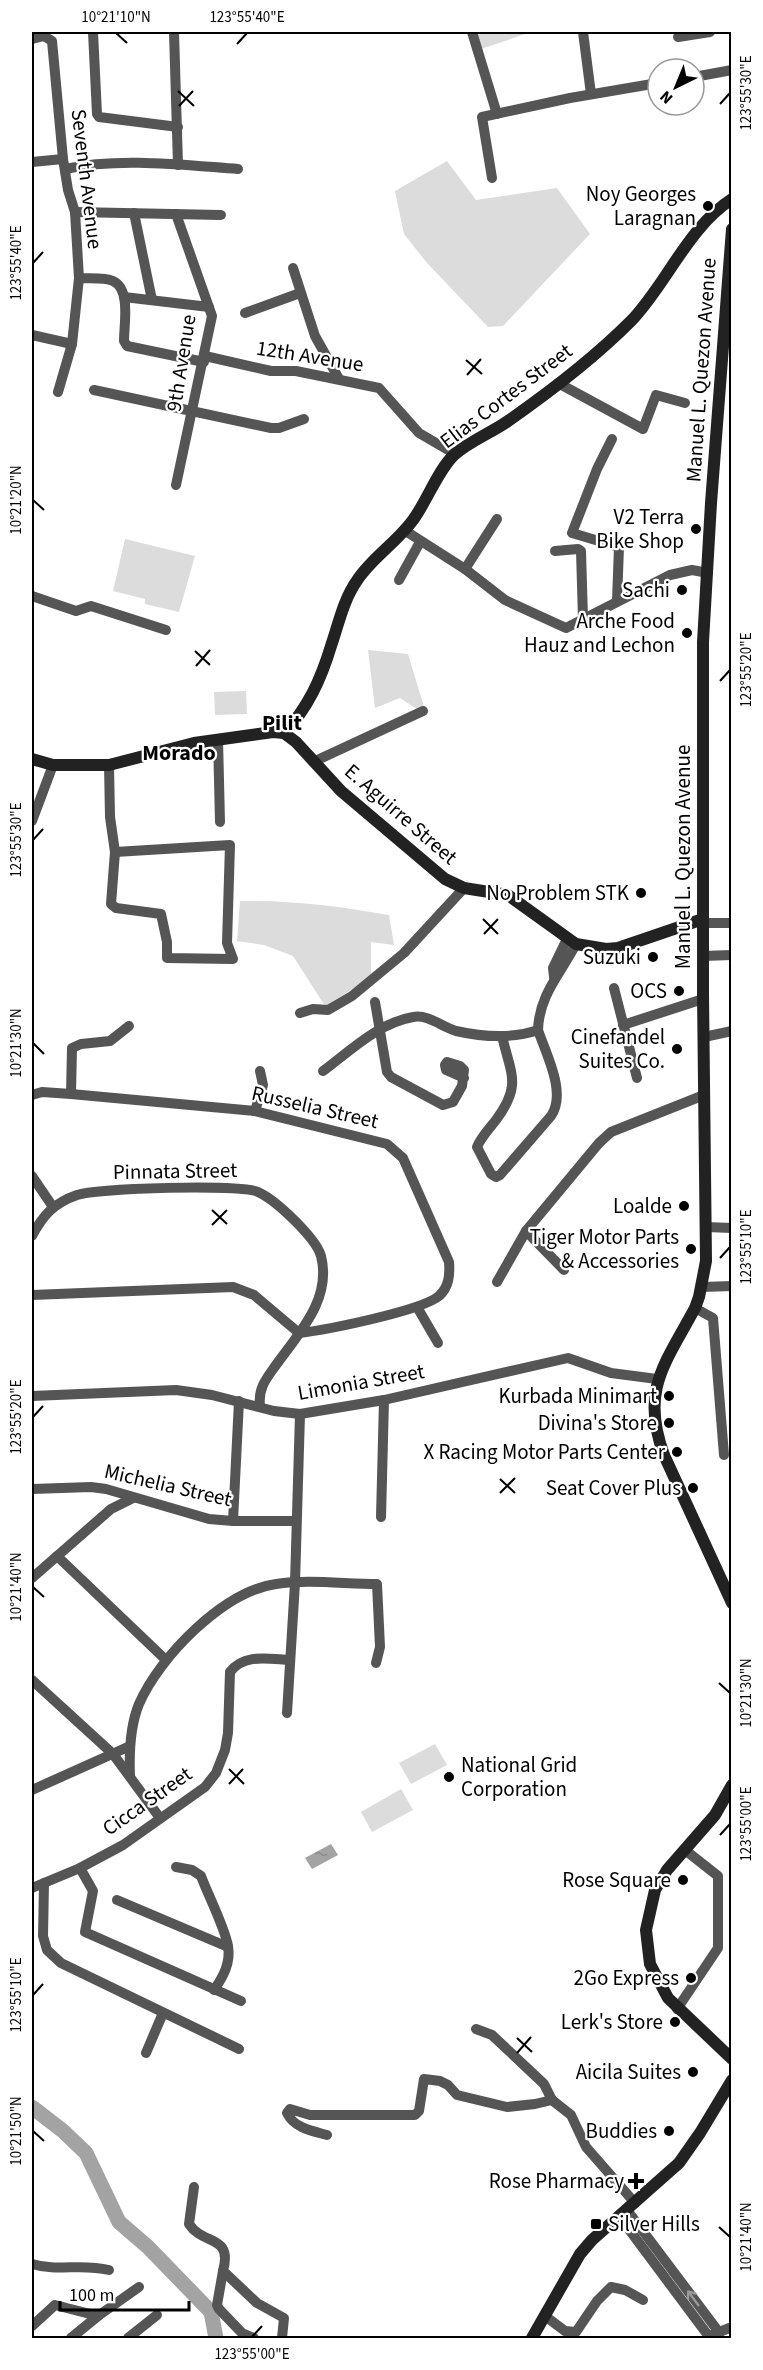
<svg xmlns="http://www.w3.org/2000/svg" width="763" height="2370" font-family="'Source Sans 3',sans-serif">
<defs>
<pattern id="water-ripples" width="26" height="14" patternUnits="userSpaceOnUse" patternTransform="scale(1.5)"><rect width="26" height="14" fill="#a3a3a3"/><path d="M2 4q2-2 4 0t4 0M15 11q2-2 4 0t4 0" fill="none" stroke="#8b8b8b"/></pattern>
</defs>
<rect width="100%" height="100%" fill="#fff"/>
<!-- grass -->
<g fill="#dcdcdc">
<polygon points="476,32 531,32 481,49"/>
<polygon points="447,161 476,200 557,188 590,234 503,326 488,327 427,263 404,234 395,191"/>
<polygon points="125,539 195,556 179,612 145,604 145,599 113,591"/>
<polygon points="368,650 408,654 424,707 417,709 400,698 375,708"/>
<polygon points="246,691 247,714 215,715 214,692"/>
<path d="M240,901C291,900 339,906 389,915L394,945L371,942V978L325,1006L293,956L264,945L237,941Z"/>
<polygon points="435,1744 447,1765 411,1784 399,1763"/>
<polygon points="401,1789 413,1810 372,1832 361,1812"/>
</g>
<!-- water -->
<polygon fill="url(#water-ripples)" points="331,1844 338,1855 312,1869 305,1858"/>
<g fill="none" stroke-linecap="round" stroke-linejoin="round">
<!-- river -->
<polyline stroke="#a3a3a3" stroke-width="15" points="32,2107 63,2131 86,2153 119,2222 148,2247 211,2312 216,2338"/>
<!-- street -->
<g stroke="#555" stroke-width="10">
<polyline points="93,32 97,114 99,117 178,127"/>
<polyline points="174,32 178,165"/>
<polyline points="472,32 497,114"/>
<polyline points="583,32 591,94"/>
<polyline points="678,37 710,32"/>
<polyline points="32,39 44,36 52,41 63,159 68,190 75,212 79,278 72,344 58,392"/>
<polyline points="694,77 732,70"/>
<polyline points="32,162 63,159"/>
<path d="M65,169C119,157 183,165 238,169"/>
<polyline points="492,178 482,117 570,98 658,83"/>
<polyline points="75,212 221,215"/>
<polyline points="134,213 152,300"/>
<polyline points="176,214 212,316 176,485"/>
<polyline points="293,268 315,336 339,379"/>
<path d="M79,278C89,279 104,277 113,281C131,289 124,324 124,341L127,346L204,362"/>
<polyline points="124,297 209,307"/>
<polyline points="245,313 300,293"/>
<polyline points="32,335 72,344"/>
<polyline points="205,356 271,371 296,371 379,388 419,433 455,454"/>
<polyline points="558,383 643,429 656,395 685,403"/>
<polyline points="94,390 271,428 279,428 304,419"/>
<polyline points="612,439 597,469 572,533 619,547 617,601"/>
<polyline points="404,530 465,569 505,600 566,628 670,575 692,570 708,573"/>
<polyline points="555,551 578,549 581,551 583,619"/>
<polyline points="465,569 497,519"/>
<polyline points="399,580 420,542"/>
<polyline points="32,596 76,611 91,606 166,630"/>
<polyline points="218,739 220,822"/>
<polyline points="313,762 423,711"/>
<polyline points="109,765 110,817 115,852 111,904 116,908 161,914 167,942 167,958 233,959 227,943 230,845 115,852"/>
<polyline points="32,821 53,765"/>
<polyline points="703,923 732,923"/>
<polyline points="703,956 732,955"/>
<polyline points="554,977 553,968 567,939"/>
<polyline points="614,988 637,1078"/>
<polyline points="375,1002 387,1072 391,1077 443,1105 453,1102 462,1086 464,1070 460,1066 447,1062 445,1065 446,1070 464,1078"/>
<polyline points="300,1013 313,1009 328,1010 352,996 404,953 464,888"/>
<polyline points="623,1025 703,999"/>
<path d="M502,1036C511,1075 522,1085 496,1120C489,1129 481,1137 477,1147L491,1174L496,1177L500,1175L551,1116C567,1093 546,1054 538,1030"/>
<polyline points="704,1037 732,1031"/>
<path d="M323,1071C350,1051 378,1023 413,1017C428,1014 442,1027 456,1031C483,1037 512,1039 538,1030C539,995 561,973 576,944"/>
<polyline points="71,1094 72,1048 81,1044 110,1041 129,1026"/>
<path d="M32,1095L42,1092L71,1094L255,1111L387,1144L403,1158L449,1262C450,1275 449,1287 439,1296C421,1311 326,1330 299,1333L254,1295L233,1287L32,1295"/>
<polyline points="255,1111 263,1085 260,1071"/>
<polyline points="32,1176 53,1207"/>
<polyline points="706,1227 732,1228"/>
<polyline points="526,1231 564,1270"/>
<path d="M32,1236C43,1215 54,1203 77,1195C97,1188 241,1184 258,1192C276,1200 316,1238 321,1256C332,1299 299,1333 276,1365C266,1379 258,1388 260,1406"/>
<polyline points="497,1282 526,1231 599,1143 611,1132 704,1095"/>
<polyline points="702,1287 732,1286"/>
<polyline points="417,1307 438,1343"/>
<polyline points="695,1308 713,1318 724,1455"/>
<polyline points="32,1396 176,1390 212,1395 274,1411 300,1414 384,1400 568,1358 611,1373 657,1379"/>
<polyline points="32,1489 91,1487 106,1489 209,1519 233,1521 296,1521"/>
<polyline points="381,1517 384,1400"/>
<polyline points="233,1521 239,1401"/>
<polyline points="57,1556 166,1660"/>
<polyline points="32,1578 111,1509 133,1498"/>
<polyline points="32,1680 113,1754 160,1818"/>
<polyline points="287,1713 295,1583 300,1414"/>
<path d="M130,1776C129,1752 130,1726 139,1704C160,1656 224,1591 276,1584C308,1579 345,1584 377,1584L380,1647L376,1663"/>
<polyline points="32,1790 130,1746"/>
<path d="M176,1867L192,1870L201,1876C208,1895 225,1928 228,1946C231,1963 223,1977 214,1990"/>
<polyline points="80,1868 93,1891 85,1932 241,2001"/>
<polyline points="44,1883 43,1936 47,1950 61,1963 239,2049"/>
<path d="M32,1888L80,1868L123,1845L205,1787L216,1773L225,1750L228,1733L230,1672C244,1653 269,1659 290,1660"/>
<polyline points="117,1900 228,1947"/>
<polyline points="677,2009 718,1948 718,1876 685,1850"/>
<polyline points="476,2029 492,2035 544,2084 552,2100 571,2115 586,2147 635,2203"/>
<polyline points="146,2053 163,2013"/>
<path d="M327,2135C312,2131 294,2128 287,2113L290,2109L310,2115H415L419,2111L424,2079L440,2081L448,2085L457,2095L507,2107L535,2104L552,2100"/>
<path d="M194,2187L189,2224C203,2246 233,2234 223,2271L257,2303L284,2318L282,2338"/>
<polyline points="627,2210 718,2331 719,2338"/>
<polyline points="619,2216 710,2338"/>
<path d="M32,2264C58,2272 80,2263 109,2270"/>
<polyline points="223,2271 217,2305 219,2309 242,2333 254,2338"/>
<polyline points="545,2316 565,2331 576,2332 597,2301 611,2287 625,2290 643,2300"/>
<polyline points="32,2326 55,2305 98,2316"/>
<polyline points="714,2334 732,2327"/>
<polyline points="71,2338 98,2316 139,2287"/>
<polyline points="128,2338 157,2315"/>
</g>
<!-- secondary -->
<g stroke="#222" stroke-width="12">
<path d="M732,229L711,503L703,642V994L706,1261L699,1297L695,1308C665,1364 640,1390 664,1455L732,1603"/>
<polyline points="284,733 296,742 341,791 445,879 464,888 508,895 576,944 606,949 618,948 703,919"/>
<path d="M32,759L53,765H109L194,743L273,732L284,733C308,708 321,679 331,646C339,623 343,600 358,579C373,557 397,542 413,520C427,501 438,470 454,455C470,441 491,433 508,421C551,391 594,358 631,321C666,285 688,227 732,199"/>
<polyline points="732,1785 715,1815 667,1870 655,1890 646,1930 650,1964 668,1998 732,2059"/>
<polyline points="532,2338 580,2254 592,2240 679,2163 700,2133 732,2080"/>
</g>
</g>
<!-- one-way arrows -->
<defs><path id="oneway-shaft" d="M-6 0H5M1.5-3L5.5 0L1.5 3" fill="none" stroke-width="1.6" stroke-linecap="round" stroke-linejoin="round" transform="scale(1.5)"/></defs>
<use stroke="#999" href="#oneway-shaft" transform="translate(693 2298) rotate(-127)"/>
<!-- ticks -->
<path fill="none" stroke="#000" stroke-width="2" d="M116,33L127,43M237,44L247,33M178,91L194,106M720,104L730,93M179,106L193,91M33,263L43,252M466,360L482,374M467,375L481,359M33,500L44,510M195,651L210,665M196,666L210,650M720,681L730,670M33,840L43,829M483,919L498,934M484,934L498,919M33,1043L44,1054M212,1210L227,1224M212,1225L227,1210M720,1258L730,1247M33,1417L43,1406M500,1479L515,1493M500,1493L515,1478M33,1587L44,1597M719,1683L730,1693M229,1769L244,1784M229,1784L243,1769M720,1835L730,1824M33,1995L43,1984M517,2038L532,2052M517,2053L531,2037M33,2131L44,2141M719,2227L730,2237M252,2337L262,2326"/>
<!-- markers -->
<g fill="#000" stroke="#fff" stroke-width="2">
<circle cx="708" cy="206" r="6"/>
<circle cx="696" cy="529" r="6"/>
<circle cx="682" cy="590" r="6"/>
<circle cx="687" cy="633" r="6"/>
<circle cx="641" cy="893" r="6"/>
<circle cx="653" cy="957" r="6"/>
<circle cx="679" cy="991" r="6"/>
<circle cx="677" cy="1049" r="6"/>
<circle cx="684" cy="1206" r="6"/>
<circle cx="691" cy="1249" r="6"/>
<circle cx="669" cy="1396" r="6"/>
<circle cx="669" cy="1423" r="6"/>
<circle cx="677" cy="1452" r="6"/>
<circle cx="693" cy="1488" r="6"/>
<circle cx="449" cy="1777" r="6"/>
<circle cx="683" cy="1880" r="6"/>
<circle cx="691" cy="1978" r="6"/>
<circle cx="675" cy="2022" r="6"/>
<circle cx="693" cy="2072" r="6"/>
<circle cx="669" cy="2131" r="6"/>
<path d="M633 2172h6v6h6v6h-6v6h-6v-6h-6v-6h6z"/>
<rect x="590" y="2218" width="12" height="12" rx="3"/>
</g>
<g text-anchor="middle" dominant-baseline="central" stroke-width="4.5" stroke-linejoin="round" paint-order="stroke">
<!-- street labels -->
<g font-size="21" fill="#000" stroke="#fff">
<text transform="translate(87 179) rotate(83)">Seventh Avenue</text>
<text transform="translate(310 356) rotate(9)">12th Avenue</text>
<text transform="translate(181 363) rotate(-81)">9th Avenue</text>
<text transform="translate(701 370) rotate(-86)">Manuel L. Quezon Avenue</text>
<text transform="translate(506 396) rotate(-37)">Elias Cortes Street</text>
<text transform="translate(401 814) rotate(41)">E. Aguirre Street</text>
<text transform="translate(683 857) rotate(-90)">Manuel L. Quezon Avenue</text>
<text transform="translate(315 1107) rotate(13)">Russelia Street</text>
<text transform="translate(175 1171) rotate(-1)">Pinnata Street</text>
<text transform="translate(361 1382) rotate(-10)">Limonia Street</text>
<text transform="translate(168 1485) rotate(13)">Michelia Street</text>
<text transform="translate(147 1801) rotate(-35)">Cicca Street</text>
</g>
<!-- poi labels -->
<g font-size="21" fill="#000" stroke="#fff" text-anchor="end">
<text x="696" y="194">Noy Georges<tspan x="696" dy="24">Laragnan</tspan></text>
<text x="684" y="517">V2 Terra<tspan x="684" dy="24">Bike Shop</tspan></text>
<text x="670" y="590">Sachi</text>
<text x="675" y="621">Arche Food<tspan x="675" dy="24">Hauz and Lechon</tspan></text>
<text x="629" y="893">No Problem STK</text>
<text x="641" y="957">Suzuki</text>
<text x="667" y="991">OCS</text>
<text x="665" y="1037">Cinefandel<tspan x="665" dy="24">Suites Co.</tspan></text>
<text x="672" y="1206">Loalde</text>
<text x="679" y="1237">Tiger Motor Parts<tspan x="679" dy="24">&amp; Accessories</tspan></text>
<text x="657" y="1396">Kurbada Minimart</text>
<text x="657" y="1423">Divina's Store</text>
<text x="665" y="1452">X Racing Motor Parts Center</text>
<text x="681" y="1488">Seat Cover Plus</text>
<text x="461" y="1765" text-anchor="start">National Grid<tspan x="461" dy="24">Corporation</tspan></text>
<text x="671" y="1880">Rose Square</text>
<text x="679" y="1978">2Go Express</text>
<text x="663" y="2022">Lerk's Store</text>
<text x="681" y="2072">Aicila Suites</text>
<text x="657" y="2131">Buddies</text>
<text x="624" y="2181">Rose Pharmacy</text>
<text x="608" y="2224" text-anchor="start">Silver Hills</text>
</g>
<!-- neighbourhood labels -->
<g font-size="22" font-weight="bold" fill="#000" stroke="#fff">
<text x="282" y="723">Pilit</text>
<text x="179" y="753">Morado</text>
</g>
</g>
<!-- border -->
<rect width="763" height="2370" fill="none" stroke="#ffffff" stroke-width="66"/>
<!-- north arrow -->
<g transform="translate(676 87) rotate(223)"><circle r="28" fill="#ffffff" stroke="#999999" stroke-width="1.5"/>
<path d="M0-4.5L10 22L0 15L-10 22Z" fill="#000000"/>
<text y="-9" font-size="16" font-weight="bold" text-anchor="middle" fill="#000000">N</text>
</g>
<!-- scale -->
<path d="M60 2301v9h129v-9" fill="none" stroke="#000000" stroke-width="3"/>
<text x="69" y="2301" font-size="18" fill="#000000" stroke="#ffffff" stroke-width="4.5" paint-order="stroke">100 m</text>
<rect x="33" y="33" width="697" height="2304" fill="none" stroke="#000" stroke-width="2"/>
<g font-size="15" text-anchor="middle" fill="#000">
<text x="116" y="22">10°21'10"N</text>
<text x="247" y="22">123°55'40"E</text>
<text transform="translate(746 93) rotate(-90)" y="5">123°55'30"E</text>
<text transform="translate(16 263) rotate(-90)" y="5">123°55'40"E</text>
<text transform="translate(16 500) rotate(-90)" y="5">10°21'20"N</text>
<text transform="translate(746 670) rotate(-90)" y="5">123°55'20"E</text>
<text transform="translate(16 840) rotate(-90)" y="5">123°55'30"E</text>
<text transform="translate(16 1043) rotate(-90)" y="5">10°21'30"N</text>
<text transform="translate(746 1247) rotate(-90)" y="5">123°55'10"E</text>
<text transform="translate(16 1417) rotate(-90)" y="5">123°55'20"E</text>
<text transform="translate(16 1587) rotate(-90)" y="5">10°21'40"N</text>
<text transform="translate(746 1693) rotate(-90)" y="5">10°21'30"N</text>
<text transform="translate(746 1824) rotate(-90)" y="5">123°55'00"E</text>
<text transform="translate(16 1995) rotate(-90)" y="5">123°55'10"E</text>
<text transform="translate(16 2131) rotate(-90)" y="5">10°21'50"N</text>
<text transform="translate(746 2237) rotate(-90)" y="5">10°21'40"N</text>
<text x="252" y="2359">123°55'00"E</text>
</g>
</svg>
